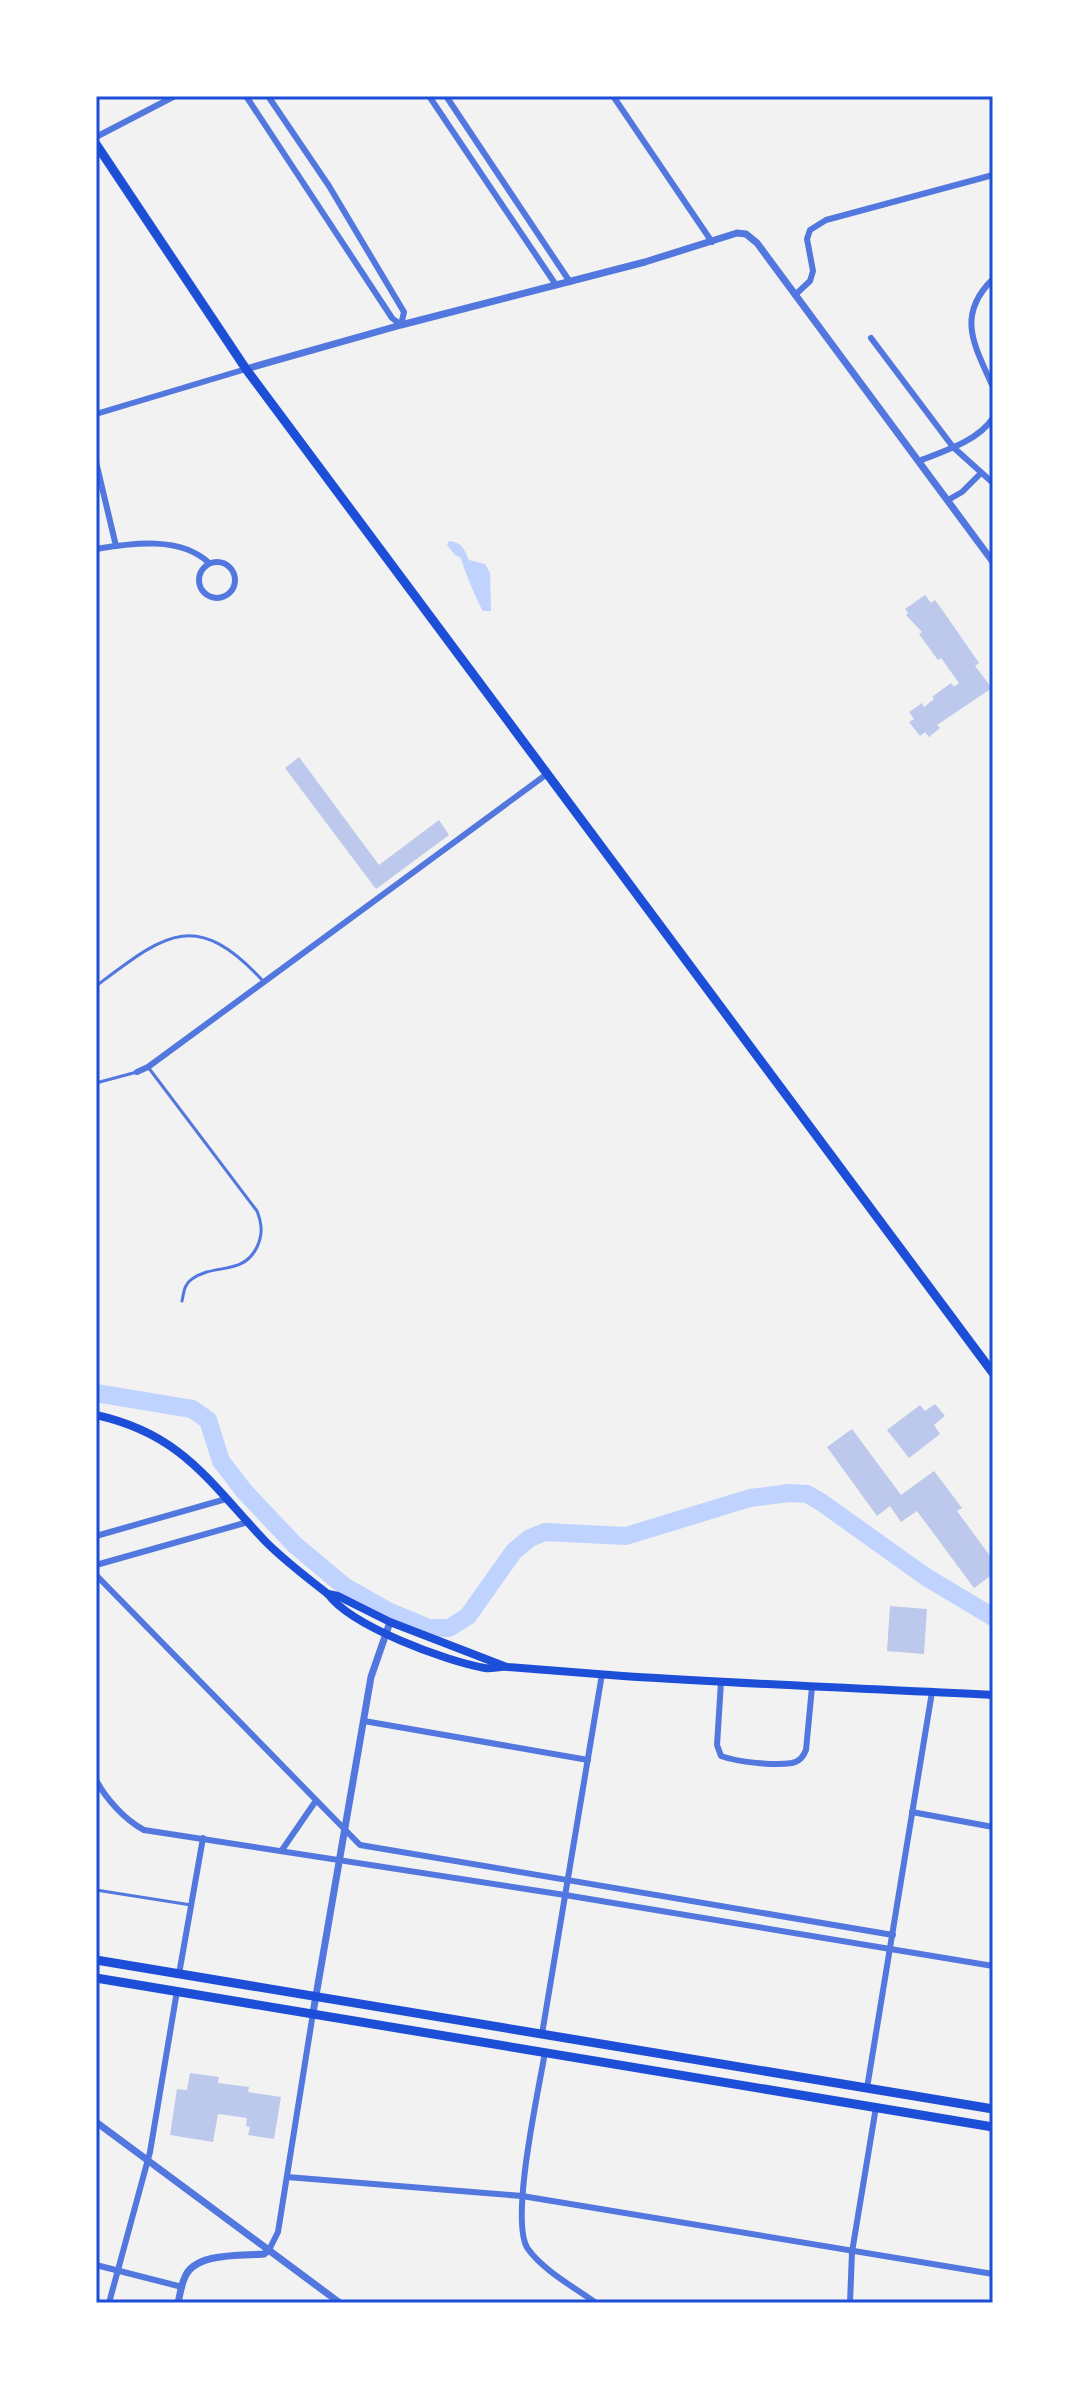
<svg xmlns="http://www.w3.org/2000/svg" width="1089" height="2399" font-family="'Open Sans',sans-serif">
<rect width="100%" height="100%" fill="#f2f2f2"/>
<!-- water -->
<path fill="#bfd3fe" d="M449,541C462,542 464,549 469,560L485,564L490,573L491,611H483C479,606 462,565 461,558L455,555L447,545Z"/>
<g fill="none" stroke-linecap="round" stroke-linejoin="round">
<!-- river -->
<polyline stroke="#bfd3fe" stroke-width="18" points="96,1393 192,1409 208,1420 221,1461 244,1491 295,1545 344,1586 388,1611 429,1628 449,1628 468,1616 514,1551 530,1538 545,1532 626,1536 750,1498 789,1493 807,1494 821,1502 926,1577 993,1617"/>
</g>
<!-- building -->
<g fill="#bdc9ec">
<polygon points="925,595 931,603 935,600 943,611 979,663 975,666 992,688 937,725 940,728 929,737 925,732 920,736 909,722 914,719 909,712 922,703 924,707 934,699 932,697 951,683 954,687 959,683 941,658 938,660 919,634 922,632 906,615 908,613 905,609"/>
<polygon points="299,757 379,865 439,820 449,835 376,889 285,768"/>
<polygon points="935,1404 945,1416 934,1425 940,1434 909,1458 887,1430 920,1405 925,1411"/>
<polygon points="852,1429 901,1495 934,1471 962,1508 957,1511 993,1560 993,1574 974,1588 917,1511 901,1522 890,1506 877,1516 827,1447"/>
<polygon points="890,1606 927,1609 924,1654 887,1651"/>
<polygon points="190,2073 219,2077 218,2083 249,2087 248,2092 281,2097 274,2139 248,2135 250,2127 246,2126 247,2118 218,2114 213,2142 170,2135 177,2089 187,2090"/>
</g>
<g fill="none" stroke-linecap="round" stroke-linejoin="round">
<!-- service -->
<g stroke="#5277de" stroke-width="3">
<path d="M96,986C164,935 195,907 263,981"/>
<path d="M148,1067L257,1211C262,1224 263,1234 257,1247C243,1276 214,1263 192,1279C184,1284 184,1292 182,1301"/>
<polyline points="96,1083 137,1072"/>
<polyline points="96,1890 191,1905"/>
</g>
<!-- minor -->
<g stroke="#5277de" stroke-width="6">
<polyline points="246,96 392,318 401,325 404,312 329,186 268,96"/>
<polyline points="429,96 556,285"/>
<polyline points="446,96 570,282"/>
<polyline points="613,96 712,242"/>
<polyline points="96,137 175,96"/>
<path d="M993,279C955,316 975,346 993,387"/>
<polyline points="795,295 810,281 813,271 807,239 810,230 826,220 993,175"/>
<polyline points="871,338 953,447 993,483"/>
<polyline points="96,414 246,369"/>
<path d="M919,461C944,451 978,441 993,418"/>
<polyline points="96,462 116,546"/>
<polyline points="948,500 962,492 980,474"/>
<path d="M96,549C132,543 181,536 209,563"/>
<circle cx="217" cy="580" r="18"/>
<polyline points="137,1072 148,1067 547,774"/>
<polyline points="96,1536 226,1499"/>
<polyline points="96,1565 248,1522"/>
<polyline points="96,1575 360,1845 893,1935"/>
<path d="M721,1682L717,1745L721,1756C737,1762 775,1766 792,1763C800,1761 803,1757 806,1750L812,1687"/>
<polyline points="364,1721 588,1760"/>
<path d="M96,1780C106,1799 125,1820 144,1830L565,1895L993,1966"/>
<polyline points="912,1812 993,1827"/>
<polyline points="282,1850 315,1802"/>
<polyline points="179,1974 203,1838"/>
<polyline points="542,2034 602,1674"/>
<path d="M545,2052C539,2089 509,2222 528,2249C544,2271 574,2287 596,2303"/>
<polyline points="867,2088 932,1692"/>
<polyline points="287,2177 522,2196 993,2274"/>
<polyline points="269,2250 278,2232 313,2013"/>
<polyline points="96,2265 182,2287"/>
<polyline points="109,2303 150,2152 177,1991"/>
<polyline points="850,2303 852,2252 876,2107"/>
</g>
<!-- tertiary -->
<g stroke="#5277de" stroke-width="7">
<polyline points="246,369 401,325 645,262 737,233 746,234 757,243 993,562"/>
<polyline points="313,2013 371,1677 390,1622"/>
<polyline points="96,2122 340,2303"/>
<path d="M178,2303C180,2295 181,2285 185,2277C195,2252 242,2256 264,2254L269,2250"/>
</g>
<!-- secondary -->
<g stroke="#1d4ed8" stroke-width="8">
<path d="M96,1415C182,1434 209,1482 266,1542C285,1561 306,1577 328,1594C351,1626 445,1661 485,1668C493,1669 500,1666 508,1667C547,1670 585,1673 623,1676C747,1684 870,1689 993,1695"/>
<polyline points="328,1594 338,1596 390,1622 504,1666"/>
</g>
<!-- primary -->
<g stroke="#1d4ed8" stroke-width="9">
<polyline points="96,144 246,369 993,1373"/>
<polyline points="96,1960 993,2109"/>
<polyline points="96,1978 993,2127"/>
</g>
</g>
<!-- border -->
<rect width="1089" height="2399" fill="none" stroke="#ffffff" stroke-width="196"/>
<rect x="98" y="98" width="893" height="2203" fill="none" stroke="#1d4ed8" stroke-width="3"/>
</svg>
